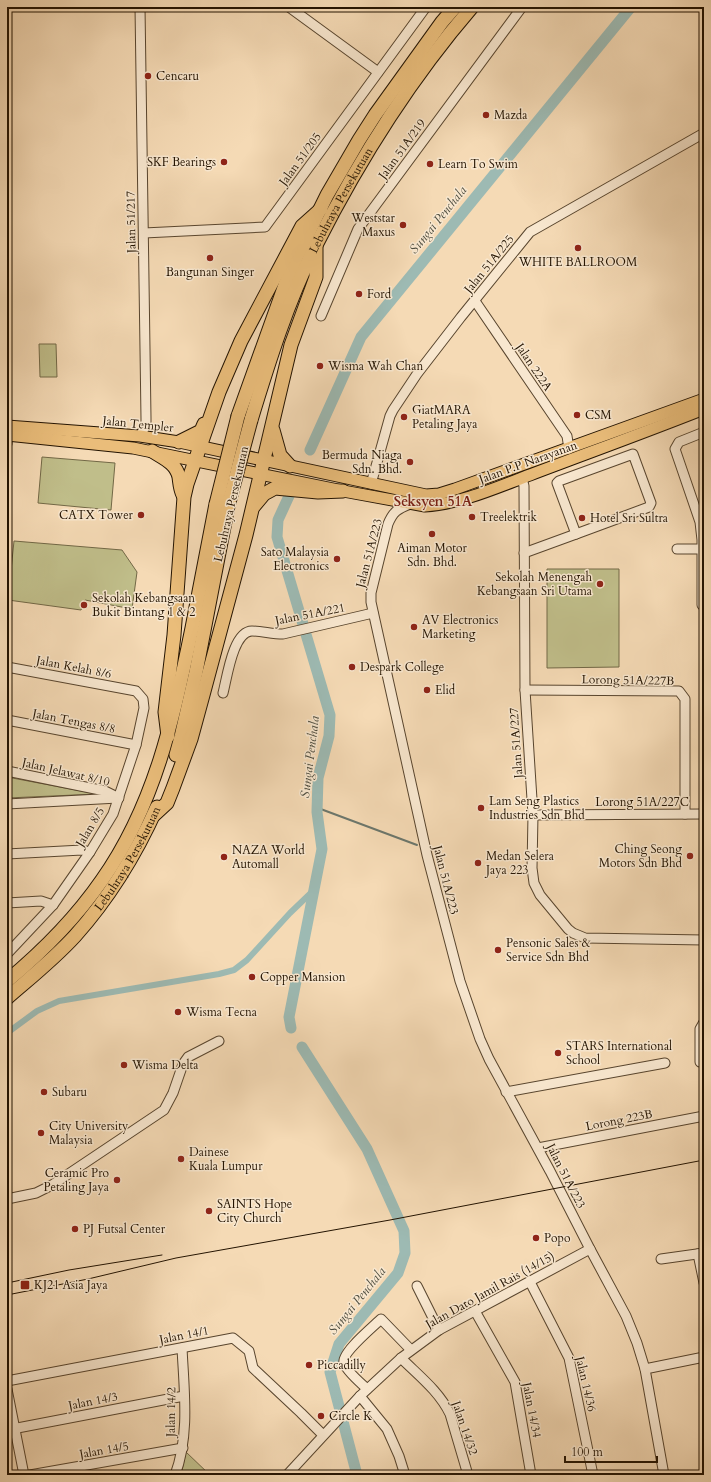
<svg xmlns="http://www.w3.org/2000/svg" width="711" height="1482" font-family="Cardo,serif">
<rect width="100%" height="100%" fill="#f5dab5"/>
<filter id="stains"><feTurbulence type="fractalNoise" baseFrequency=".005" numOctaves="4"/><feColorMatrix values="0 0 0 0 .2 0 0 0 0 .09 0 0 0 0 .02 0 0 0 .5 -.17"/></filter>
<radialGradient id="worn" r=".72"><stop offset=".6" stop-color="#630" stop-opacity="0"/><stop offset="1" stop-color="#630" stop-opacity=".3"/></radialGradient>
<!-- green -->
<g fill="#c0be8a" stroke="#726846">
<polygon points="39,344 56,344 57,377 40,377"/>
<polygon points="42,457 115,463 111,510 38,503"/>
<polygon points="14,541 122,550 137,572 132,609 85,600 81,610 8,600"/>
<polygon points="547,569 619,569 619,667 547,668"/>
<polygon points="7,777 97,794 7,798"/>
<polygon points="186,1452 210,1475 181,1475"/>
</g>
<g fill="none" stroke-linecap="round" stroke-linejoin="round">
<!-- stream -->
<polyline stroke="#6c776c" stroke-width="2" points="318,808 417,845"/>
<!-- canal -->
<polyline stroke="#9dbab3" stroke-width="6" points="7,1033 37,1011 59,1001 219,974 234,970 247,960 290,913 315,889"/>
<!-- river -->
<g stroke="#9dbab3" stroke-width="11">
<polyline points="310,450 361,337 631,7"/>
<polyline points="289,496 278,520 277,537 330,715 329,736 318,778 317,812 322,849 289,1017 291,1028"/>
<polyline points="302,1047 367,1149 404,1231 405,1253 398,1273 339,1344 330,1372 357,1475"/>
</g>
<!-- minor casing -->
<g stroke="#58452e" stroke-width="11">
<g id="minor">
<polyline points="140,7 146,418 146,425 140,436"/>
<polyline points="289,7 378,72"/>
<polyline points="144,233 265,227 426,7"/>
<polyline points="475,301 567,436 569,449"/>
<polyline points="321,316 358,229 522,7"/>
<polyline points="704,432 679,442 675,449 700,522 702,540 702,605 704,605"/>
<polyline points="7,444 8,429"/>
<polygon points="633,454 651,503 649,507 576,534 557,483 559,481"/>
<polyline points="522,478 524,486 525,690 533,815 532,868 534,883 540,895 568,929 573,933 585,938 704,940"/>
<polyline points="371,484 390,416 393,410 417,374 461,317 530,232 704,133"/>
<path d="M410,504C397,509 393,512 388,524L371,593V602L427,855L460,981L480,1039L489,1059L550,1171L590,1249L626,1316L637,1343L645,1369L664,1475"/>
<polyline points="677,549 704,549"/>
<polyline points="524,553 576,534"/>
<polyline points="7,667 136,691 143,699 144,708 136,745 113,814 90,852 53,905 7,954"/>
<polyline points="525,690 679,691 685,699 685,814"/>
<path d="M223,693C227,678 233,631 252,631C262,631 272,634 283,634L373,613"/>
<polyline points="7,720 136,745"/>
<polyline points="7,771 105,791 119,798"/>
<polyline points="7,804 118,798"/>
<polyline points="533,815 704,814"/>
<polyline points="7,854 82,850 90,852"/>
<polyline points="7,903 41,901 53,905"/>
<polyline points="700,1062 700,1029 704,1022"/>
<polyline points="506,1092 665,1063"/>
<polyline points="538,1148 704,1116"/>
<polyline points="7,1199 36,1193 52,1185 164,1110 173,1093 183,1064 188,1057 219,1041"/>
<polyline points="698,1254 704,1283"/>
<polyline points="661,1259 704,1253"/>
<polyline points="530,1282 569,1358 593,1475"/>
<polyline points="417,1286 439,1330"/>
<polyline points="475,1311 515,1382 531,1475"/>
<path d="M401,1358C418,1375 439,1391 450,1414L468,1475"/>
<polyline points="645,1369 704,1357"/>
<polyline points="7,1381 233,1338 249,1351 253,1368 301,1413 323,1435"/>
<polyline points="7,1389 24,1475"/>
<path d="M367,1389C361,1383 346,1371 344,1363C341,1353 373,1327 381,1319L411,1350"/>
<polyline points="360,1396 387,1429 399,1456 405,1475"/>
<polyline points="7,1430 184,1396"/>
<polyline points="30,1475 183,1448"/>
<path d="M175,1475C190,1435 184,1390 182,1348"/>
<polyline points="287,1475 360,1396 401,1358 439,1330 590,1249"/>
</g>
</g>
<!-- major casing -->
<g stroke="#231301" stroke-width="13">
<g id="major">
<polyline points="7,426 140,436 179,442 426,495 439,494 455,489 704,399"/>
<path d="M7,435L133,448L343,491L425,506C460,504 498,487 530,475C588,453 646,432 704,409"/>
</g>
</g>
<!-- highway casing -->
<g stroke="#231301" stroke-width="15">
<g id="highway">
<polyline points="238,416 285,285 296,258 327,195 359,140 375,115 442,22 455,7"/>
<path id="s1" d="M251,420C269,361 288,300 316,245C359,160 410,79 472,7"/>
<polyline points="273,430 280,455 290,466"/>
<polyline points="179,442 201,431 204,424"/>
<path d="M152,451C163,458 176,463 179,477C180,484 180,489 183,495"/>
<polyline points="254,506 264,494 275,488 318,492 343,491"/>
<polyline points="168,736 165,712 174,635 184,497 187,484 219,392 241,341 302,226 321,209"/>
<polyline points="176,755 181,737 196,672 228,506"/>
<polyline points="154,815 167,803 173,788 191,739 203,695 246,535 291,345 316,277 316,245"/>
<path d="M7,981C43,951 75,919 102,880C155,805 174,717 192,628C200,587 208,545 216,504"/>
<path id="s2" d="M7,998C30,978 54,959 75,936C109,898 136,854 157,807"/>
</g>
</g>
<!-- minor -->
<use href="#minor" stroke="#f8e7cf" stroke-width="9"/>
<!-- major -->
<use href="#major" stroke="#eabd7a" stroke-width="11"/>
<!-- highway -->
<use href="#highway" stroke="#eabd7a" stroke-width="13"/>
<!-- tram -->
<g stroke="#231301" stroke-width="1">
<polyline points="7,1283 69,1270 162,1255"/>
<polyline points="7,1295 88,1279 176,1258 390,1220 704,1160"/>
</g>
<!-- highway-bridge casing -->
<g stroke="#231301" stroke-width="15" stroke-linecap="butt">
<g id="highway-bridge">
<polyline points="216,504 238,416"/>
<polyline points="228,506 251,420"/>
</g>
</g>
<!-- highway-bridge -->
<use href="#highway-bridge" stroke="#eabd7a" stroke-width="13"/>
</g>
<!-- markers -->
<g fill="#8f2418" stroke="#f8e7cf" stroke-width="1.5">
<circle cx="148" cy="76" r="4"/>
<circle cx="486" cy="115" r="4"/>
<circle cx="224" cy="162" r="4"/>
<circle cx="430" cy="164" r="4"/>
<circle cx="403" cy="225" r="4"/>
<circle cx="578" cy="248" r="4"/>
<circle cx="210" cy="258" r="4"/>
<circle cx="359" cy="294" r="4"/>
<circle cx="320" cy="366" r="4"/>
<circle cx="577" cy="415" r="4"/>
<circle cx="404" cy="417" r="4"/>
<circle cx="410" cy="462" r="4"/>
<circle cx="141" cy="515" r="4"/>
<circle cx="472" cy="517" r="4"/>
<circle cx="582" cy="518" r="4"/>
<circle cx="432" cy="534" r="4"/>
<circle cx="337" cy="559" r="4"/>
<circle cx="600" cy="584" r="4"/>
<circle cx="84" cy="605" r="4"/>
<circle cx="414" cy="627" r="4"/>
<circle cx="352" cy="667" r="4"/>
<circle cx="427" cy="690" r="4"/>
<circle cx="481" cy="808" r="4"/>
<circle cx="690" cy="856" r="4"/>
<circle cx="224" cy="857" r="4"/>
<circle cx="478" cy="863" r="4"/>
<circle cx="498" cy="950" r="4"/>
<circle cx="252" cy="977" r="4"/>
<circle cx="178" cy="1012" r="4"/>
<circle cx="558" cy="1053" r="4"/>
<circle cx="124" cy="1065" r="4"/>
<circle cx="44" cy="1092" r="4"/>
<circle cx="41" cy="1133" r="4"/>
<circle cx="181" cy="1159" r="4"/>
<circle cx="117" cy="1180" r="4"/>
<circle cx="209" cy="1211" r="4"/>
<circle cx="75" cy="1229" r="4"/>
<circle cx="536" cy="1238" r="4"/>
<rect x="20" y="1280" width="10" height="10" rx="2"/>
<circle cx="309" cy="1365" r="4"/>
<circle cx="321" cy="1416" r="4"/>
</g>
<g text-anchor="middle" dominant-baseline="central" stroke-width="3" stroke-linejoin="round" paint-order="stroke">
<!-- poi labels -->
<g font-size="12" fill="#231301" stroke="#f8e7cf" text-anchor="start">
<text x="156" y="76">Cencaru</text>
<text x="494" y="115">Mazda</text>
<text x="216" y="162" text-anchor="end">SKF Bearings</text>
<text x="438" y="164">Learn To Swim</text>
<text x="395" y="218" text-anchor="end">Weststar<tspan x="395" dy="14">Maxus</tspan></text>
<text x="578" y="262" text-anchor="middle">WHITE BALLROOM</text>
<text x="210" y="272" text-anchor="middle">Bangunan Singer</text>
<text x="367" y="294">Ford</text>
<text x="328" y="366">Wisma Wah Chan</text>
<text x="412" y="410">GiatMARA<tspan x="412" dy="14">Petaling Jaya</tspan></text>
<text x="585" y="415">CSM</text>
<text x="402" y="455" text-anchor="end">Bermuda Niaga<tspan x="402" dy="14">Sdn. Bhd.</tspan></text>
<text x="133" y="515" text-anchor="end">CATX Tower</text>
<text x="480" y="517">Treelektrik</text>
<text x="590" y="518">Hotel Sri Sultra</text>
<text x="432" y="548" text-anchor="middle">Aiman Motor<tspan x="432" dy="14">Sdn. Bhd.</tspan></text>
<text x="329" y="552" text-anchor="end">Sato Malaysia<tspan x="329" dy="14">Electronics</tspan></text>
<text x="592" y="577" text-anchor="end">Sekolah Menengah<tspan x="592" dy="14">Kebangsaan Sri Utama</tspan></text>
<text x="92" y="598">Sekolah Kebangsaan<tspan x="92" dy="14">Bukit Bintang 1 &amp; 2</tspan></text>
<text x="422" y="620">AV Electronics<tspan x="422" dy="14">Marketing</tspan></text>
<text x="360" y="667">Despark College</text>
<text x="435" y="690">Elid</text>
<text x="489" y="801">Lam Seng Plastics<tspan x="489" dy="14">Industries Sdn Bhd</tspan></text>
<text x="682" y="849" text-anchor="end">Ching Seong<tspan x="682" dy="14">Motors Sdn Bhd</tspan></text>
<text x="232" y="850">NAZA World<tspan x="232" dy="14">Automall</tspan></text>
<text x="486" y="856">Medan Selera<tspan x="486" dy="14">Jaya 223</tspan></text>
<text x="506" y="943">Pensonic Sales &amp;<tspan x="506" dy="14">Service Sdn Bhd</tspan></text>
<text x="260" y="977">Copper Mansion</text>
<text x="186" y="1012">Wisma Tecna</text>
<text x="566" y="1046">STARS International<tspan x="566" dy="14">School</tspan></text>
<text x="132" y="1065">Wisma Delta</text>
<text x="52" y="1092">Subaru</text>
<text x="49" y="1126">City University<tspan x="49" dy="14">Malaysia</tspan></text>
<text x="189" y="1152">Dainese<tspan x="189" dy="14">Kuala Lumpur</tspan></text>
<text x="109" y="1173" text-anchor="end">Ceramic Pro<tspan x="109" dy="14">Petaling Jaya</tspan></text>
<text x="217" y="1204">SAINTS Hope<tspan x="217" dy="14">City Church</tspan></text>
<text x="83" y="1229">PJ Futsal Center</text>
<text x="544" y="1238">Popo</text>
<text x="34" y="1285">KJ21 Asia Jaya</text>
<text x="317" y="1365">Piccadilly</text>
<text x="329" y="1416">Circle K</text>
</g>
<!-- street labels -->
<g font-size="12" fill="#231301" stroke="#f8e7cf">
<text transform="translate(402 149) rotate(-54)">Jalan 51A/219</text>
<text transform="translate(300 159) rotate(-54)">Jalan 51/205</text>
<text stroke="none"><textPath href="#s1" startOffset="238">Lebuhraya Persekutuan</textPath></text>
<text transform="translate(131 222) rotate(-91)">Jalan 51/217</text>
<text transform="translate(489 264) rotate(-51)">Jalan 51A/225</text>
<text transform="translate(534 367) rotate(56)">Jalan 222A</text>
<text transform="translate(138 424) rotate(6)">Jalan Templer</text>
<text transform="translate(528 462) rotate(-20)">Jalan P.P Narayanan</text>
<text transform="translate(231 504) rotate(-77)">Lebuhraya Persekutuan</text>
<text transform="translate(369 553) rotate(-75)">Jalan 51A/223</text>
<text transform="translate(310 614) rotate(-11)">Jalan 51A/221</text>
<text transform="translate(74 667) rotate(11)">Jalan Kelah 8/6</text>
<text transform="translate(628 680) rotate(1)">Lorong 51A/227B</text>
<text transform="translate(74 721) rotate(11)">Jalan Tengas 8/8</text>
<text transform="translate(516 743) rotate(-94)">Jalan 51A/227</text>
<text transform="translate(66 772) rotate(13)">Jalan Jelawat 8/10</text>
<text x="642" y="802">Lorong 51A/227C</text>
<text transform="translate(90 827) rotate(-59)">Jalan 8/5</text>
<text stroke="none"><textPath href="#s2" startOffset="186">Lebuhraya Persekutuan</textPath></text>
<text transform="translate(446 880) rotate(76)">Jalan 51A/223</text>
<text transform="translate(619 1120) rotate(-11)">Lorong 223B</text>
<text transform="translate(566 1176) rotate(63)">Jalan 51A/223</text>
<text transform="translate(490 1290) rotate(-29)">Jalan Dato Jamil Rais (14/15)</text>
<text transform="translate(184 1335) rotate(-11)">Jalan 14/1</text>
<text transform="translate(586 1384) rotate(77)">Jalan 14/36</text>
<text transform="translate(93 1401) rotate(-11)">Jalan 14/3</text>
<text transform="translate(532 1410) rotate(79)">Jalan 14/34</text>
<text transform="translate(171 1412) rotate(-89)">Jalan 14/2</text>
<text transform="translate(465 1428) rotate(71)">Jalan 14/32</text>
<text transform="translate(104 1450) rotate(-10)">Jalan 14/5</text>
</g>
<!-- water labels -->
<g font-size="13" font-style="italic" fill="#4e4d3f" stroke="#f8e7cf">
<text transform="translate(438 220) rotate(-51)">Sungai Penchala</text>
<text transform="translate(310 757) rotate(-83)">Sungai Penchala</text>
<text transform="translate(357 1301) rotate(-51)">Sungai Penchala</text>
</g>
<!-- quarter labels -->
<g font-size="14" font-weight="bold" fill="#7a1f14" stroke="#f8e7cf">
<text x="433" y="501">Seksyen 51A</text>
</g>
</g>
<!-- margin -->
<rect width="711" height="1482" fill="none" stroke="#f5dab5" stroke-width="24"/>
<rect x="8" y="8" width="695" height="1466" fill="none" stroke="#231301" stroke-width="2"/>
<rect x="12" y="12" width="687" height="1458" fill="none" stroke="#231301"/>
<!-- scale -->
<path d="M565 1456v6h92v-6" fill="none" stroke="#231301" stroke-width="2"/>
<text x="571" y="1456" font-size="12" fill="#231301" stroke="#f8e7cf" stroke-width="3" paint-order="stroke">100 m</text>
<rect width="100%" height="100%" filter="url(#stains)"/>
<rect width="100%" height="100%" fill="url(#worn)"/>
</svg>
